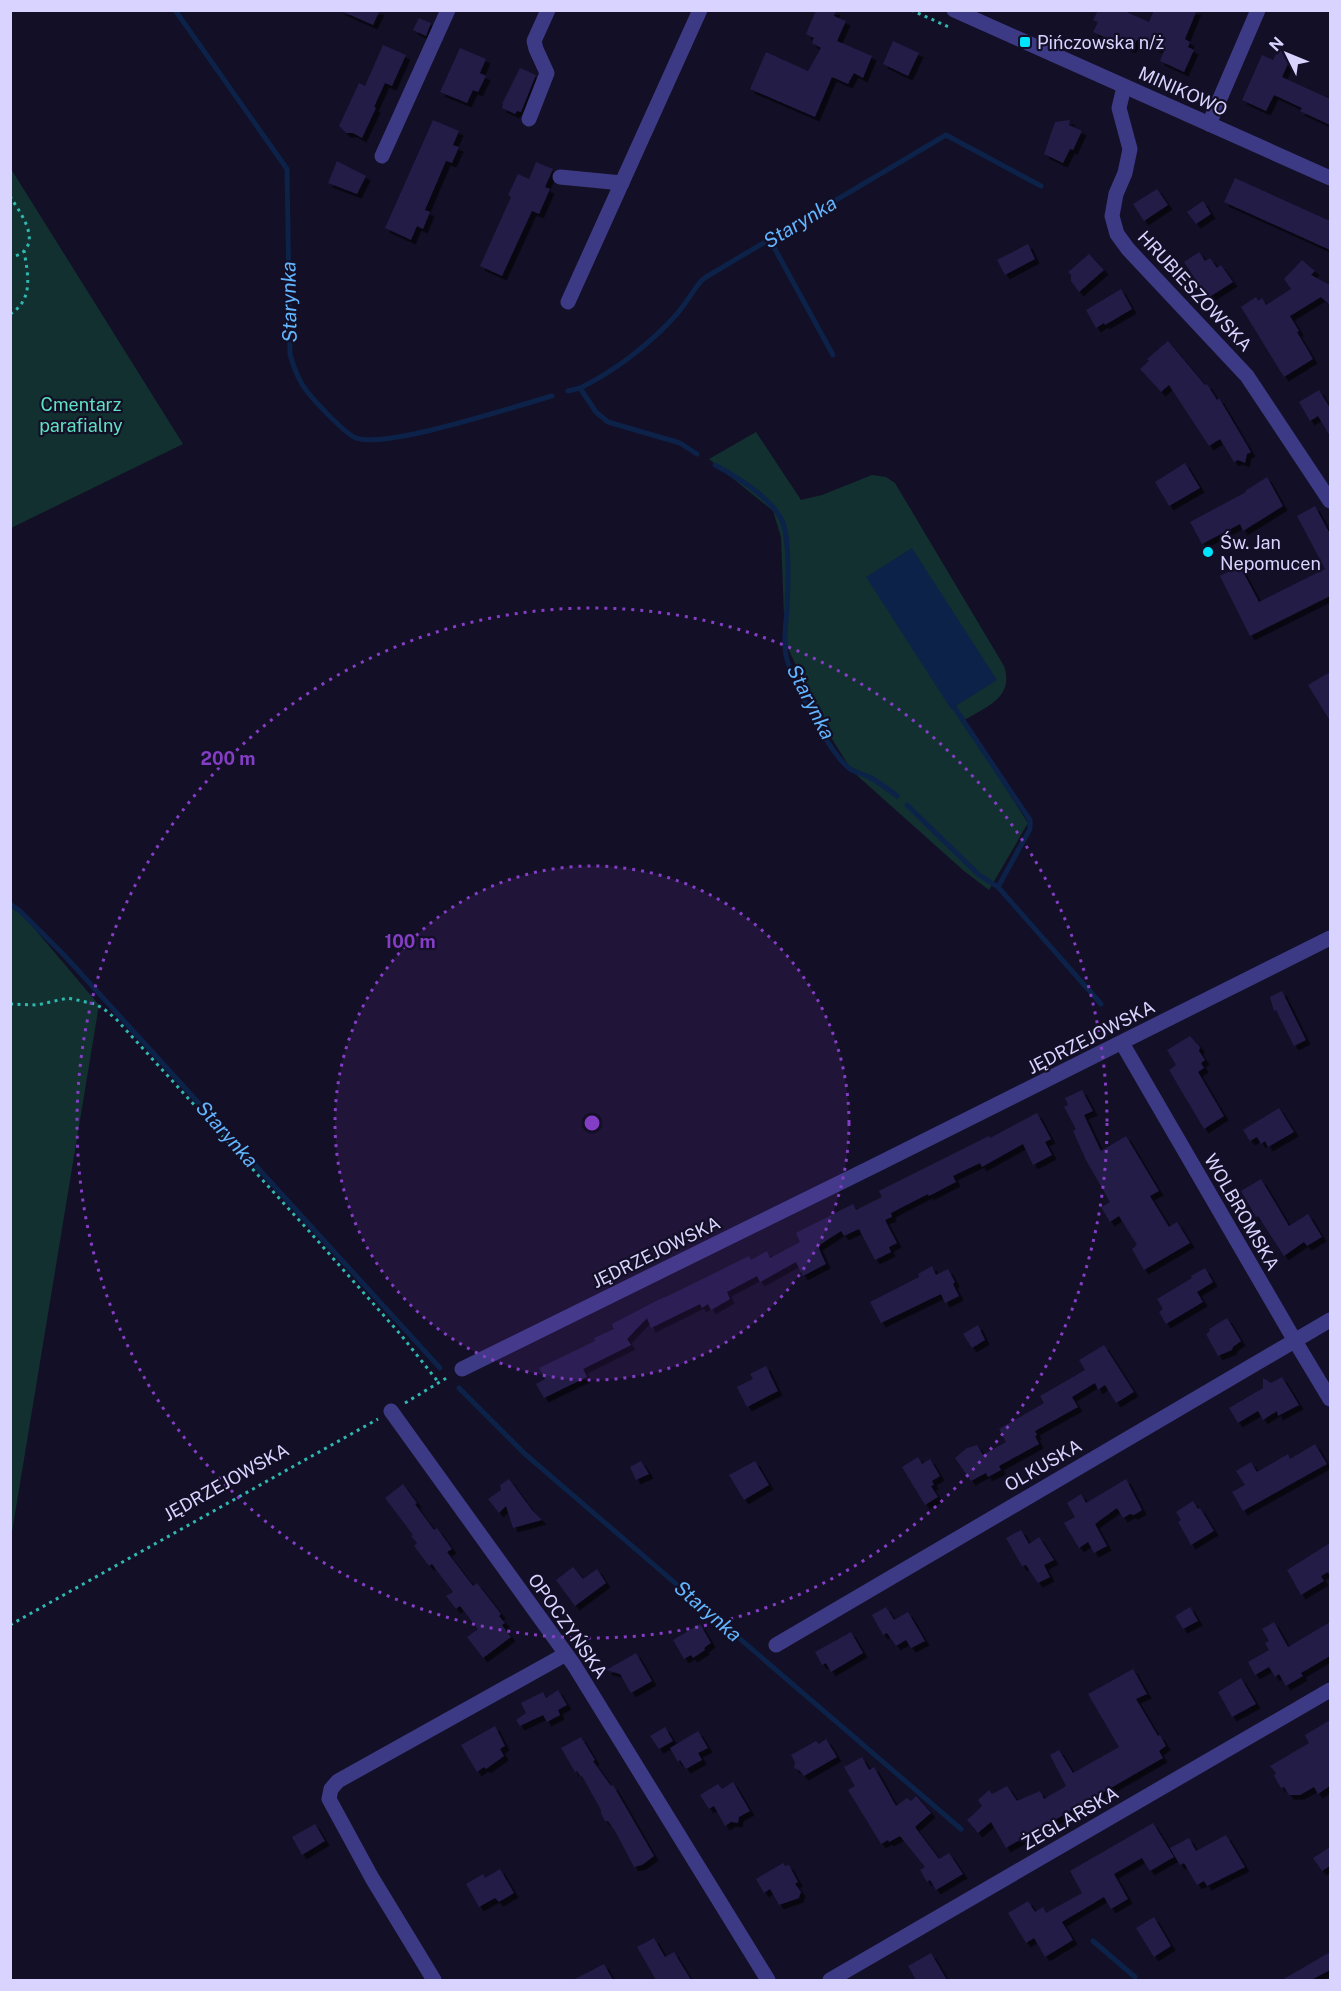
<svg xmlns="http://www.w3.org/2000/svg" width="1341" height="1991" font-family="'Public Sans',sans-serif">
<defs>
<filter id="shadow"><feDropShadow dx="4.5" dy="4.5" stdDeviation="0" flood-color="#0009"/></filter>
</defs>
<rect width="100%" height="100%" fill="#130f26"/>
<!-- green -->
<g fill="#12302f">
<polygon points="11,169 183,444 11,528 10,528"/>
<path d="M756,432L801,500L822,495L872,475L886,477L895,483L1004,666C1015,698 985,707 963,721L1028,823L989,890L964,871L852,771L827,731L785,642L781,537L773,511L709,459Z"/>
<polygon points="11,901 99,1005 11,1538"/>
</g>
<!-- water -->
<polygon fill="#0c2248" points="912,548 997,680 951,709 866,577"/>
<g fill="none" stroke-linecap="round" stroke-linejoin="round">
<!-- stream -->
<g stroke="#0c2248" stroke-width="5">
<path d="M175,10L287,169L290,354C293,365 296,374 302,384C308,395 345,434 356,438C387,449 516,406 552,396"/>
<polyline points="770,240 833,355"/>
<path d="M580,388C615,371 650,344 676,315C685,305 692,292 701,281L706,277L946,135L1041,186"/>
<polyline points="568,391 580,388 596,412 608,422 680,443 697,454"/>
<path d="M715,465C737,477 774,499 783,523C790,542 788,588 787,609C786,624 783,641 786,655C791,680 830,754 850,769C857,773 864,774 871,778C880,783 889,790 897,796"/>
<polyline points="954,707 1030,820 1030,829 998,887"/>
<polyline points="907,805 979,875 998,887 1101,1004"/>
<polyline points="10,904 20,911 64,955 440,1368"/>
<polyline points="459,1388 525,1454 961,1829"/>
<polyline points="1093,1941 1135,1977"/>
</g>
</g>
<!-- building -->
<g fill="#241b47" filter="url(#shadow)">
<polygon points="339,10 380,10 373,25"/>
<polygon points="816,10 836,10 834,16 846,21 837,41 872,56 863,78 854,73 848,84 832,77 815,117 750,89 766,52 808,71 821,48 812,43 814,38 806,34"/>
<polygon points="1098,10 1122,10 1149,22 1154,10 1197,10 1185,39 1190,42 1188,47 1194,50 1184,72 1160,61 1164,51 1137,40 1131,49 1093,32 1098,22 1093,20"/>
<polygon points="419,18 431,23 426,36 413,30"/>
<polygon points="893,41 919,53 908,76 883,64"/>
<polygon points="383,45 406,55 392,86 385,83 374,107 376,108 362,138 353,133 346,133 339,126 359,83 365,86"/>
<polygon points="1280,47 1293,53 1282,77 1330,99 1330,125 1300,111 1302,108 1274,95 1266,111 1242,100 1262,55 1273,60"/>
<polygon points="460,48 486,59 480,73 486,76 478,92 473,90 467,103 440,92"/>
<polygon points="520,68 536,75 521,112 517,111 515,114 502,108 503,104 502,104"/>
<polygon points="433,120 459,131 453,145 459,147 452,163 446,161 425,210 430,212 423,229 417,226 411,240 385,228"/>
<polygon points="1070,120 1069,125 1082,131 1073,150 1070,149 1063,163 1044,154 1055,122"/>
<polygon points="337,161 366,176 357,194 328,183"/>
<polygon points="536,162 553,169 545,187 550,189 539,214 532,211 502,276 480,266 511,197 508,195 518,174 529,179"/>
<polygon points="1235,178 1330,221 1330,250 1224,202"/>
<polygon points="1157,189 1168,205 1144,221 1133,204"/>
<polygon points="1203,201 1211,214 1196,224 1187,212"/>
<polygon points="1028,244 1035,259 1005,275 997,260"/>
<polygon points="1199,252 1205,261 1210,258 1217,268 1221,265 1233,282 1208,298 1184,262"/>
<polygon points="1089,254 1104,270 1079,292 1071,281 1071,275 1068,272"/>
<polygon points="1302,260 1315,271 1311,275 1330,285 1330,305 1321,297 1290,316 1299,331 1297,332 1313,359 1284,377 1241,307 1256,297 1258,301 1262,298 1266,305 1291,289 1284,279"/>
<polygon points="1121,289 1132,309 1105,325 1104,323 1096,328 1086,310"/>
<polygon points="1168,341 1205,385 1207,384 1217,400 1219,398 1251,452 1247,454 1245,463 1238,460 1234,462 1220,439 1209,446 1169,385 1161,392 1140,369 1149,361 1147,359"/>
<polygon points="1319,390 1330,408 1330,436 1318,416 1310,421 1299,402"/>
<polygon points="1185,463 1200,488 1169,506 1155,482"/>
<polygon points="1267,477 1283,506 1243,531 1240,524 1202,544 1190,522 1246,492 1245,491"/>
<polygon points="1315,506 1330,534 1330,596 1250,636 1220,576 1240,566 1259,602 1325,569 1297,516"/>
<polygon points="1330,672 1330,721 1308,685"/>
<polygon points="1282,991 1306,1040 1294,1046 1276,1010 1274,1011 1270,997"/>
<polygon points="1190,1036 1200,1047 1199,1051 1205,1060 1201,1063 1204,1068 1198,1072 1224,1116 1204,1129 1169,1070 1176,1065 1167,1050"/>
<polygon points="1082,1090 1093,1111 1084,1115 1101,1151 1126,1136 1159,1191 1150,1196 1169,1227 1177,1222 1190,1243 1144,1270 1132,1249 1137,1245 1119,1216 1110,1222 1101,1207 1110,1202 1086,1160 1073,1131 1076,1129 1064,1107 1068,1105 1065,1098"/>
<polygon points="1279,1108 1294,1132 1268,1147 1265,1141 1261,1144 1257,1137 1250,1141 1243,1130"/>
<polygon points="1037,1113 1051,1139 1045,1142 1052,1155 1033,1165 1023,1144 982,1167 980,1163 953,1176 956,1182 929,1196 928,1194 891,1213 892,1217 885,1220 897,1243 889,1247 891,1252 875,1260 859,1229 844,1236 841,1231 818,1246 826,1264 803,1276 796,1262 760,1282 757,1276 727,1292 730,1299 711,1310 708,1304 702,1308 700,1304 651,1328 647,1318 627,1339 631,1345 583,1369 587,1377 544,1398 536,1384 545,1379 539,1368 595,1341 594,1338 614,1329 612,1324 658,1300 670,1295 749,1256 751,1260 767,1251 770,1258 800,1242 796,1233 853,1204 856,1210 882,1197 879,1191 989,1136 990,1138"/>
<polygon points="1261,1179 1289,1226 1308,1214 1322,1237 1307,1246 1304,1242 1284,1256 1258,1216 1256,1217 1241,1191"/>
<polygon points="932,1266 936,1275 948,1269 955,1282 953,1284 959,1296 945,1303 941,1294 881,1323 870,1302 919,1277 918,1274"/>
<polygon points="1205,1268 1213,1282 1197,1292 1203,1302 1166,1324 1159,1312 1163,1309 1157,1299 1192,1278 1191,1276"/>
<polygon points="1227,1318 1241,1341 1233,1347 1232,1350 1218,1356 1206,1334 1210,1331 1209,1329"/>
<polygon points="978,1325 985,1340 972,1348 963,1334"/>
<polygon points="1104,1345 1134,1392 1116,1403 1105,1385 1098,1390 1095,1383 1072,1397 1078,1407 1035,1431 1037,1435 1035,1436 1039,1444 999,1466 1001,1470 988,1477 986,1473 971,1481 955,1458 967,1448 977,1445 983,1455 1006,1442 999,1429 1044,1403 1040,1396 1085,1370 1079,1360"/>
<polygon points="766,1366 778,1391 747,1407 737,1387 753,1379 750,1374"/>
<polygon points="1282,1377 1299,1405 1278,1416 1277,1411 1263,1420 1258,1411 1238,1423 1229,1408 1263,1388 1263,1378 1271,1383"/>
<polygon points="1315,1444 1327,1464 1243,1511 1232,1492 1245,1485 1236,1471 1251,1462 1257,1472 1288,1454 1290,1459"/>
<polygon points="918,1457 922,1464 930,1459 940,1476 932,1481 934,1485 931,1486 938,1497 925,1505 902,1467"/>
<polygon points="641,1461 649,1474 636,1480 630,1467"/>
<polygon points="755,1461 769,1485 744,1500 729,1475"/>
<polygon points="509,1479 532,1510 542,1520 513,1528 506,1506 499,1513 488,1499 501,1490 500,1485"/>
<polygon points="1126,1479 1142,1510 1134,1515 1130,1514 1123,1518 1117,1508 1095,1524 1107,1546 1094,1553 1088,1542 1079,1548 1064,1523 1075,1517 1067,1503 1081,1494 1086,1503"/>
<polygon points="403,1484 417,1503 415,1504 434,1530 437,1528 452,1549 447,1552 473,1586 477,1583 501,1614 499,1616 505,1623 502,1625 511,1637 483,1658 467,1637 478,1629 460,1606 456,1609 446,1596 453,1592 432,1564 429,1566 414,1546 417,1543 411,1536 413,1535 385,1498"/>
<polygon points="1193,1501 1198,1509 1200,1508 1214,1531 1191,1545 1178,1522 1181,1520 1176,1512"/>
<polygon points="1021,1530 1029,1544 1039,1537 1054,1560 1044,1565 1050,1577 1038,1583 1026,1565 1022,1566 1006,1538"/>
<polygon points="1330,1543 1330,1576 1328,1572 1321,1576 1324,1581 1301,1595 1287,1570"/>
<polygon points="573,1567 583,1579 597,1569 606,1583 575,1606 556,1580"/>
<polygon points="886,1607 894,1620 908,1612 925,1641 911,1648 906,1640 896,1646 887,1633 883,1635 872,1615"/>
<polygon points="1190,1607 1198,1621 1183,1629 1175,1616"/>
<polygon points="1274,1622 1288,1647 1330,1622 1330,1656 1301,1673 1303,1676 1286,1686 1279,1674 1275,1677 1269,1667 1255,1675 1248,1662 1269,1650 1265,1643 1269,1641 1262,1629"/>
<polygon points="700,1624 711,1643 704,1648 705,1650 693,1658 691,1655 684,1659 673,1640"/>
<polygon points="851,1632 863,1653 831,1672 826,1663 822,1665 815,1652"/>
<polygon points="636,1653 652,1681 631,1693 620,1674 606,1670"/>
<polygon points="1133,1669 1147,1694 1136,1699 1158,1736 1160,1735 1166,1746 1159,1751 1163,1758 1006,1848 991,1822 978,1833 967,1820 982,1806 978,1800 989,1790 992,1794 1007,1786 1017,1801 1040,1791 1044,1799 1066,1786 1050,1755 1059,1750 1073,1773 1119,1747 1088,1694"/>
<polygon points="1241,1678 1256,1704 1232,1717 1218,1692"/>
<polygon points="558,1690 567,1705 558,1710 560,1715 547,1722 543,1715 520,1726 516,1720 526,1713 521,1703 543,1692 546,1698"/>
<polygon points="1330,1720 1330,1786 1318,1794 1314,1787 1300,1795 1289,1795 1284,1787 1281,1788 1274,1776 1276,1773 1270,1766 1309,1743 1305,1735"/>
<polygon points="495,1726 505,1746 500,1749 504,1756 486,1769 484,1767 477,1772 461,1745"/>
<polygon points="665,1727 673,1741 659,1749 650,1736"/>
<polygon points="698,1731 708,1748 698,1753 702,1760 686,1769 680,1760 678,1762 670,1748"/>
<polygon points="581,1737 595,1760 593,1761 611,1786 613,1785 654,1856 642,1865 634,1867 615,1831 608,1821 605,1821 601,1813 601,1810 582,1776 581,1777 577,1771 575,1772 561,1748"/>
<polygon points="826,1739 837,1757 804,1776 799,1770 794,1768 795,1762 791,1755 816,1741 819,1744"/>
<polygon points="862,1757 869,1770 874,1767 896,1806 907,1798 911,1801 916,1796 931,1813 915,1827 939,1859 949,1853 963,1874 936,1890 930,1880 927,1882 920,1870 925,1867 900,1836 889,1842 888,1840 881,1844 848,1790 855,1786 844,1767"/>
<polygon points="733,1782 750,1811 739,1817 738,1823 731,1822 725,1826 714,1806 709,1809 700,1795 718,1784 722,1789"/>
<polygon points="1153,1823 1174,1857 1150,1871 1142,1858 1114,1874 1128,1899 1111,1909 1104,1897 1062,1922 1073,1940 1045,1957 1034,1938 1026,1943 1008,1913 1028,1901 1035,1912 1043,1907 1046,1913 1082,1893 1070,1871"/>
<polygon points="315,1824 325,1841 302,1855 292,1837"/>
<polygon points="1226,1835 1245,1867 1207,1886 1204,1881 1197,1885 1184,1863 1180,1865 1170,1848 1189,1838 1196,1851"/>
<polygon points="1330,1847 1330,1866 1322,1871 1313,1858"/>
<polygon points="783,1863 785,1866 789,1865 798,1882 795,1884 801,1892 799,1898 779,1905 770,1889 764,1893 756,1879"/>
<polygon points="500,1869 514,1893 499,1902 495,1898 479,1907 466,1884 483,1874 485,1878"/>
<polygon points="1154,1917 1171,1946 1154,1957 1136,1928"/>
<polygon points="654,1938 665,1957 674,1952 691,1980 656,1980 637,1947"/>
<polygon points="1330,1952 1330,1970 1311,1980 1282,1980"/>
<polygon points="931,1953 947,1980 916,1980 908,1966"/>
<polygon points="604,1964 613,1980 573,1980"/>
</g>
<g fill="none" stroke-linecap="round" stroke-linejoin="round">
<!-- path -->
<g stroke="#2fb8b0" stroke-width="3" stroke-dasharray="3 4.5" stroke-linecap="butt">
<polyline points="911,10 951,28"/>
<path d="M10,196C18,210 40,237 23,252C20,255 14,256 10,258"/>
<path d="M10,314C34,300 28,274 24,251"/>
<polyline points="10,1004 37,1005 68,998 95,1004 104,1009 116,1019 308,1230 401,1335 439,1383"/>
<polyline points="405,1403 448,1377"/>
<polyline points="10,1625 378,1419"/>
</g>
<!-- minor -->
<g stroke="#3d3a85" stroke-width="15">
<polyline points="954,10 1330,178"/>
<polyline points="1124,87 1119,108 1130,149 1125,173 1116,194 1112,216 1117,234 1128,249 1247,376 1330,501"/>
<polyline points="529,119 547,73 536,49 534,41 548,10"/>
<polyline points="1209,124 1258,10"/>
<polyline points="382,156 448,10"/>
<polyline points="560,177 622,183"/>
<polyline points="568,302 700,10"/>
<polyline points="1122,1043 1295,1341 1330,1399"/>
<polyline points="462,1369 876,1165 1330,938"/>
<polyline points="391,1411 574,1665 768,1980"/>
<polyline points="776,1645 1330,1320"/>
<polyline points="434,1980 372,1878 329,1799 331,1789 338,1781 566,1654"/>
<polyline points="830,1980 1330,1690"/>
</g>
</g>
<!-- distance rings -->
<circle cx="592" cy="1123" r="257" fill="#843dc5" fill-opacity=".12"/>
<g fill="none" stroke="#843dc5" stroke-width="3" stroke-dasharray="3 6">
<circle cx="592" cy="1123" r="257"/>
<circle cx="592" cy="1123" r="515"/>
</g>
<!-- markers -->
<g fill="#00e5ff" stroke="#130f26" stroke-width="2">
<rect x="1019" y="36" width="12" height="12" rx="3"/>
<circle cx="1208" cy="552" r="6"/>
</g>
<g text-anchor="middle" dominant-baseline="central" stroke-width="4.5" stroke-linejoin="round" paint-order="stroke">
<!-- poi labels -->
<g font-size="18" fill="#d9d4ff" stroke="#130f26" text-anchor="start">
<text x="1037" y="42">Pińczowska n/ż</text>
<text x="1220" y="542">Św. Jan<tspan x="1220" dy="21">Nepomucen</tspan></text>
</g>
<!-- street labels -->
<g font-size="18" fill="#d9d4ff" stroke="#130f26">
<text transform="translate(1183 91) rotate(24)">MINIKOWO</text>
<text transform="translate(1195 291) rotate(47)">HRUBIESZOWSKA</text>
<text transform="translate(1091 1037) rotate(-27)">JĘDRZEJOWSKA</text>
<text transform="translate(1242 1212) rotate(60)">WOLBROMSKA</text>
<text transform="translate(656 1252) rotate(-26)">JĘDRZEJOWSKA</text>
<text transform="translate(1043 1465) rotate(-30)">OLKUSKA</text>
<text transform="translate(226 1482) rotate(-29)">JĘDRZEJOWSKA</text>
<text transform="translate(568 1626) rotate(55)">OPOCZYŃSKA</text>
<text transform="translate(1070 1818) rotate(-30)">ŻEGLARSKA</text>
</g>
<!-- park labels -->
<g font-size="18" fill="#5fe0c0" stroke="#130f26">
<text x="81" y="404">Cmentarz<tspan x="81" dy="21">parafialny</tspan></text>
</g>
<!-- water labels -->
<g font-size="20" font-style="italic" fill="#62b6ff" stroke="#130f26">
<text transform="translate(800 222) rotate(-31)">Starynka</text>
<text transform="translate(289 302) rotate(-91)">Starynka</text>
<text transform="translate(811 702) rotate(63)">Starynka</text>
<text transform="translate(227 1134) rotate(48)">Starynka</text>
<text transform="translate(708 1611) rotate(41)">Starynka</text>
</g>
</g>
<circle cx="592" cy="1123" r="9" fill="#843dc5" stroke="#130f26" stroke-width="3"/>
<g font-size="18" text-anchor="middle" font-weight="bold" fill="#843dc5" stroke="#130f26" stroke-width="4.5" stroke-linejoin="round" paint-order="stroke">
<text x="228" y="765">200 m</text>
<text x="410" y="948">100 m</text>
</g>
<!-- border -->
<rect width="1341" height="1991" fill="none" stroke="#d9d4ff" stroke-width="24"/>
<!-- north arrow -->
<g transform="translate(1287 54) rotate(313)" stroke="#130f26" stroke-width="4.5" paint-order="stroke">
<path d="M0-4.5L10 22L0 15L-10 22Z" fill="#d9d4ff"/>
<text y="-9" font-size="16" font-weight="bold" text-anchor="middle" fill="#d9d4ff">N</text>
</g>
</svg>
